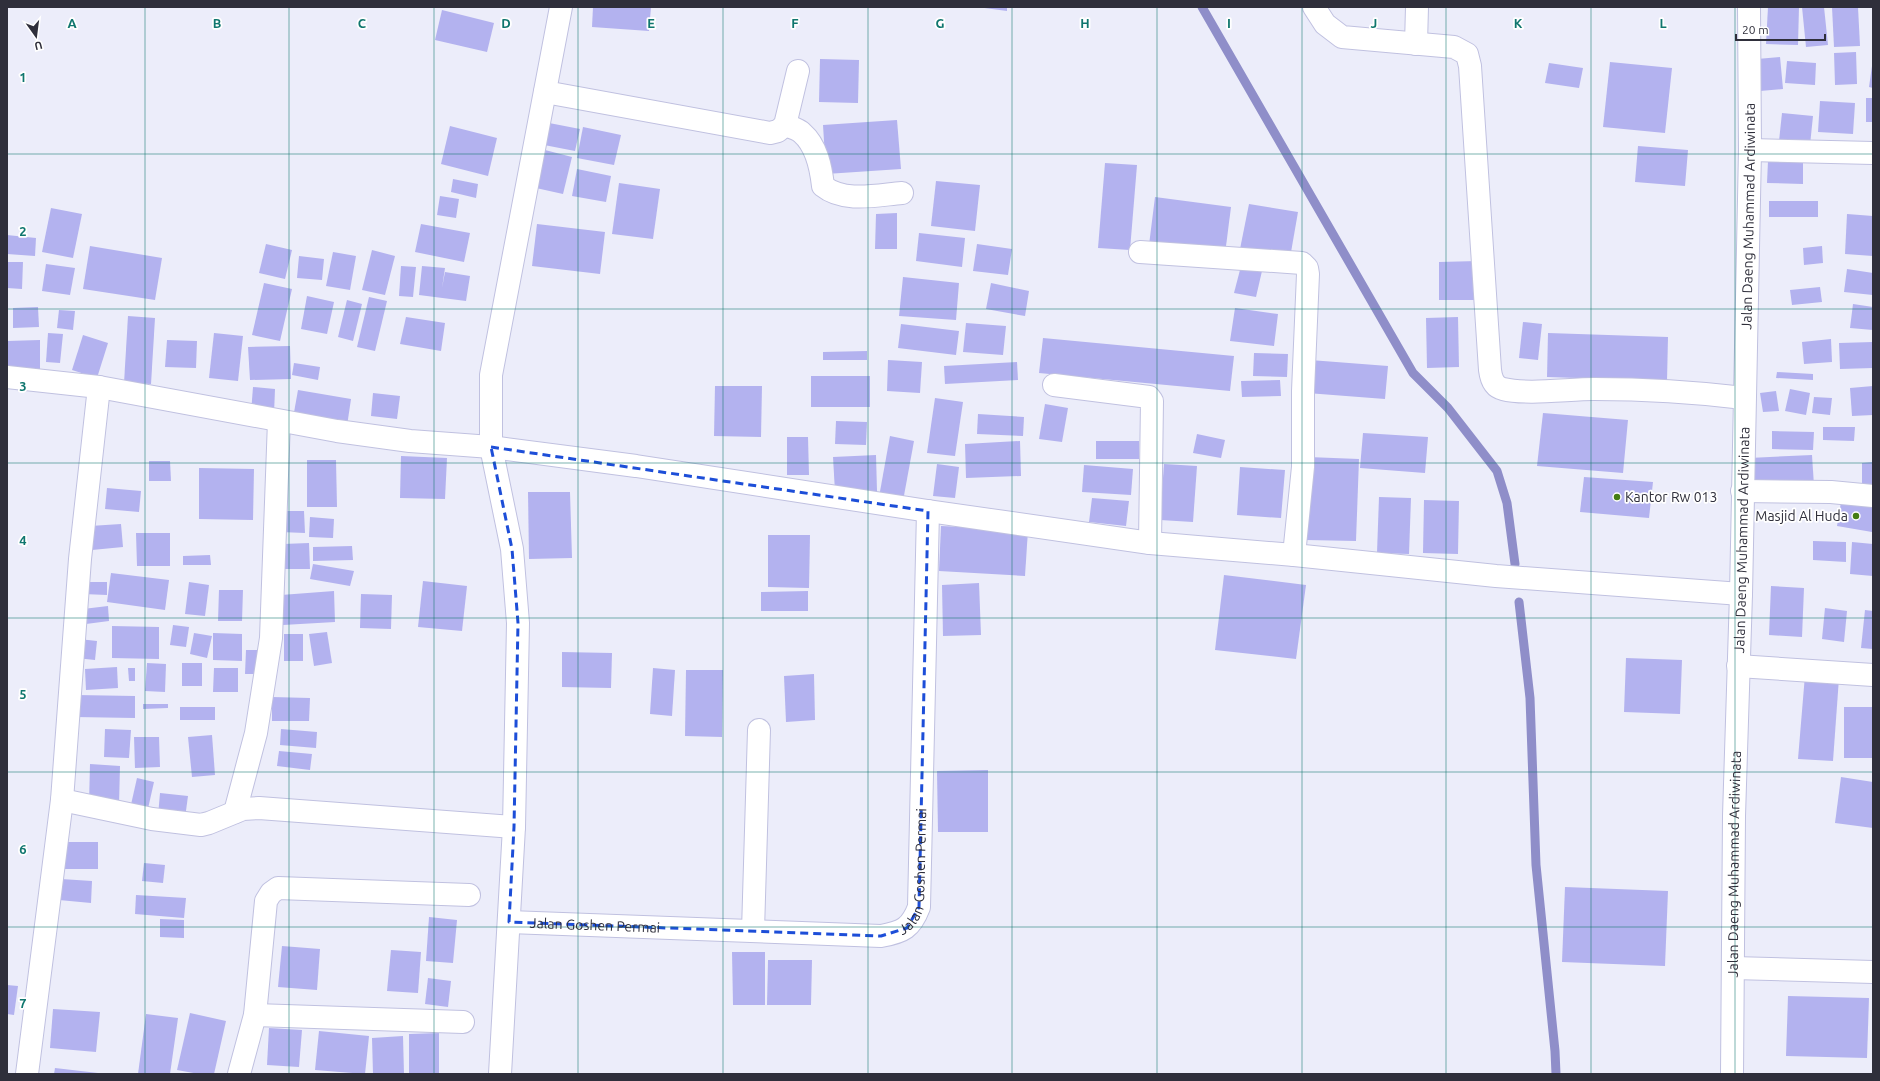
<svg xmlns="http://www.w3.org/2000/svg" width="1880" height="1081" font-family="Ubuntu,sans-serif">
<rect width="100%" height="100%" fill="#ecedfa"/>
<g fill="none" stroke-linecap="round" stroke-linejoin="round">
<!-- stream -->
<g stroke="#8f8ec9" stroke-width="9">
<polyline points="1202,7 1413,373 1448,408 1497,471 1507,503 1515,564"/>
<polyline points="1519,602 1530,698 1536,865 1555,1051 1556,1074"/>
</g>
</g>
<!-- building -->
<g fill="#b3b2ef">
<polygon points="593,7 651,7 649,31 592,27"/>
<polygon points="977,7 1007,7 1007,11"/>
<polygon points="1768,7 1799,7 1798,45 1766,44"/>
<polygon points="1802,7 1824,7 1828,45 1806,47"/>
<polygon points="1832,7 1858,7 1860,46 1834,47"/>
<polygon points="442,10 494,23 487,52 435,40"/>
<polygon points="1856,52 1857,84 1835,85 1834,53"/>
<polygon points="1780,57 1783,89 1760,91 1757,59"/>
<polygon points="820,59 859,60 858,103 819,102"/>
<polygon points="1787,61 1816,63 1815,85 1785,83"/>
<polygon points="1610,62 1672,68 1665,133 1603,127"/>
<polygon points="1549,63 1583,68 1579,88 1545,83"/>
<polygon points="1872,66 1873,67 1873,88 1869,87"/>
<rect x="1866" y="98" width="7" height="24"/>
<polygon points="1820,101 1855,103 1853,134 1818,132"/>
<polygon points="1782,113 1813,116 1810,145 1779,141"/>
<polygon points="897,120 901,169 826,174 823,125"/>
<polygon points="544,122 580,129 575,151 539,144"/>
<polygon points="450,126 497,138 488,176 441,164"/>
<polygon points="583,127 621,135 614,165 577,158"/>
<polygon points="1638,146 1688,150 1685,186 1635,182"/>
<polygon points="545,150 572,157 563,194 536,188"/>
<polygon points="1768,161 1803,162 1803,184 1767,183"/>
<polygon points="1105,163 1137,165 1130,250 1098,248"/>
<polygon points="577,169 611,176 606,202 572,196"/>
<polygon points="453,179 478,184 476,198 451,192"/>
<polygon points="936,181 980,185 975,231 931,226"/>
<polygon points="619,183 660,189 653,239 612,234"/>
<polygon points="440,196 459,199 456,218 437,215"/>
<polygon points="1155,197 1231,207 1225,254 1149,245"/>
<rect x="1769" y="201" width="49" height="16"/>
<polygon points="1249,204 1298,212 1290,258 1240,249"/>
<polygon points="51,208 82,214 73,258 42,252"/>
<polygon points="897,213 897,249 875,249 876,214"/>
<polygon points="1847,214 1873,216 1873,256 1845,254"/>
<polygon points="421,224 470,233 464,262 415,252"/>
<polygon points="537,224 605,232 600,274 532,266"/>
<polygon points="919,233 965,238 962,267 916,261"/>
<polygon points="7,235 36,238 35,256 7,254"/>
<polygon points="266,244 292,250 285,279 259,273"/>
<polygon points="977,244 1012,249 1008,275 973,271"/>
<polygon points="90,246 162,258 155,300 83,289"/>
<polygon points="1822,246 1823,263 1804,265 1803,248"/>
<polygon points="372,250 395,256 385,295 362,290"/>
<polygon points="333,252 356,256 350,290 326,286"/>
<polygon points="299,256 324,259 322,280 297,278"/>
<polygon points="1478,261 1478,300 1439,300 1439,262"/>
<polygon points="7,262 23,262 22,289 7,288"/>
<polygon points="46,264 75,268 70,295 42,291"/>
<polygon points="401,266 416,267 413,297 399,296"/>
<polygon points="422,266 445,268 442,288 445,272 470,276 466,301 419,295"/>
<polygon points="1241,266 1262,271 1256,297 1234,293"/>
<polygon points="1847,269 1873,273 1873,295 1844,292"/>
<polygon points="903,277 959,283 956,320 899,316"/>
<polygon points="264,283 292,289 280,341 252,335"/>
<polygon points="991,283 1029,291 1025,316 986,309"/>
<polygon points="1820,287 1822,302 1792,305 1790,290"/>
<polygon points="307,296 334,302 327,334 301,329"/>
<polygon points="369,297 387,301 375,351 357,347"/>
<polygon points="347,300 362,304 353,341 338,337"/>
<polygon points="1853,304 1873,307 1873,330 1850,328"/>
<polygon points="38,307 39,327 13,328 13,308"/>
<polygon points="1235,308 1278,314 1274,346 1230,341"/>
<polygon points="59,310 75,311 73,330 57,328"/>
<polygon points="128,316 155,318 151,384 124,383"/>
<polygon points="406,317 445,323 441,351 400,344"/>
<polygon points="1458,317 1459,367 1427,368 1426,318"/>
<polygon points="1523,322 1542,324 1538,360 1519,358"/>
<polygon points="966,323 1006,326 1003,355 963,352"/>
<polygon points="901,324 959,331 956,355 898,348"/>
<polygon points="48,333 63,334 60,363 46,362"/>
<polygon points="214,333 243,336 238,381 209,378"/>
<polygon points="1548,333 1668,337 1667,381 1547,377"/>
<polygon points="83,335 108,343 97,378 72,370"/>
<polygon points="1043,338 1234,356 1230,391 1039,373"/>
<polygon points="1831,339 1832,362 1804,364 1802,342"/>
<polygon points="40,340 40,370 7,371 7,341"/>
<polygon points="167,340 197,341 196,368 165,367"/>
<polygon points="1873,342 1873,368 1840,369 1839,343"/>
<polygon points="290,346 291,379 250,380 248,347"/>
<polygon points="867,351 867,360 823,360 823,352"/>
<polygon points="1254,353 1288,354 1287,377 1253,376"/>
<polygon points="888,360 922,362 920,393 887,391"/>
<polygon points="1310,360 1388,366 1385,399 1307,393"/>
<polygon points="1017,362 1018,380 945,384 944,366"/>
<polygon points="294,363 320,367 318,380 292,375"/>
<polygon points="1777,372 1813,374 1813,380 1776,378"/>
<rect x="811" y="376" width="59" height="31"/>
<polygon points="1280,380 1281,396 1242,397 1241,381"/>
<polygon points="715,386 762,386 761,437 714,436"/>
<polygon points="1873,386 1873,415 1852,416 1850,388"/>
<polygon points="253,387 275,389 274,414 251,413"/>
<polygon points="1790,389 1810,393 1806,415 1785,411"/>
<polygon points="298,390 351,399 347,426 293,418"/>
<polygon points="1776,391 1779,411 1763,412 1760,393"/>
<polygon points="373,393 400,396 397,419 371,416"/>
<polygon points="1814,397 1832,398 1830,415 1812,413"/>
<polygon points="935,398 963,402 955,456 927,453"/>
<polygon points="1045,404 1068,408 1062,442 1039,439"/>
<polygon points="1543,413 1628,420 1623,473 1537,466"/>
<polygon points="978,414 1024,417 1023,436 977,434"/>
<polygon points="836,421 867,422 866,445 835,444"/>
<polygon points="1823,427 1855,427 1854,441 1823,440"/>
<polygon points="1772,431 1814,432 1813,450 1772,449"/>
<polygon points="1363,433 1428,437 1425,473 1360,468"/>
<polygon points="1197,434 1225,440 1221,458 1193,453"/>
<polygon points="890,436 914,441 903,501 879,497"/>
<polygon points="787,437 808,437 809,475 787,475"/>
<polygon points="1020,441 1021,476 966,478 965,444"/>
<rect x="1096" y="441" width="43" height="18"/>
<polygon points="876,455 877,491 835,492 833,457"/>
<polygon points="1812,455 1814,486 1751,489 1749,458"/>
<polygon points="401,456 447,458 445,499 400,498"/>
<polygon points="1308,457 1359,459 1356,541 1306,540"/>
<polygon points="307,460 336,460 337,507 307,507"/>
<polygon points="149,461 170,461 171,481 149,481"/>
<polygon points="1873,462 1873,486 1862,487 1862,463"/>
<polygon points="937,464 959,467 955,498 933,496"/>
<polygon points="1164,464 1197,466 1193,522 1160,520"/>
<polygon points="1084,465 1133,469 1131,495 1082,492"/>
<polygon points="1240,467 1285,470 1281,518 1237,515"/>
<polygon points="199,468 254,469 253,520 199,519"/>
<polygon points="1584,477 1653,482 1649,518 1580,512"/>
<polygon points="107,488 141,491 139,512 105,509"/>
<polygon points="528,492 570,492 572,558 529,559"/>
<polygon points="1379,497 1411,498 1409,554 1377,553"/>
<polygon points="1092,498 1129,501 1126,526 1089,522"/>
<polygon points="1424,500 1459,501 1458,554 1423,553"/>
<polygon points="1841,502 1873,507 1872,532 1837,526"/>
<polygon points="280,511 304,511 305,533 280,532"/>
<polygon points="310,517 334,519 333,538 309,537"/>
<polygon points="121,524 123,547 92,550 90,526"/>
<polygon points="941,526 1028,530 1025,576 939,571"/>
<polygon points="136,533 170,533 170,566 137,566"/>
<polygon points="768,535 810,535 809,588 768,587"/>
<polygon points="1813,541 1846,542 1846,562 1813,560"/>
<polygon points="1852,542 1873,544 1873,576 1850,574"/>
<polygon points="309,543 310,569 284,569 283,544"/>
<polygon points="352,546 353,560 313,561 313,547"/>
<polygon points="210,555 211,565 183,565 183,556"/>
<polygon points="313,564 354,571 350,586 310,579"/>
<polygon points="111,573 169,580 165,610 107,602"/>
<polygon points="1224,575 1306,585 1296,659 1215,650"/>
<polygon points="423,581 467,586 462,631 418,627"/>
<polygon points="84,582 107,582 107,595 83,594"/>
<polygon points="189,582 209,585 205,616 185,614"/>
<polygon points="979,583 981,635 943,636 942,585"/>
<polygon points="1771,586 1804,588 1802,637 1769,635"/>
<polygon points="219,590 243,590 242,621 218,621"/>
<polygon points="334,591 335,622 283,625 281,595"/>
<polygon points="808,591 808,611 761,611 761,592"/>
<polygon points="361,594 392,595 391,629 360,628"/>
<polygon points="108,606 109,621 86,624 83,609"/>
<polygon points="1825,608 1847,611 1844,642 1822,639"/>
<polygon points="1865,610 1873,611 1873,649 1861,648"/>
<polygon points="173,625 189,627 186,647 170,645"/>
<polygon points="112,626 159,627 159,659 112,658"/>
<polygon points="327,632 332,663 314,666 309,634"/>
<polygon points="194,633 212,636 207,658 190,654"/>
<polygon points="213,633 242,634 242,661 213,660"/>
<rect x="284" y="634" width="19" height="27"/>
<polygon points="79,639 97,641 95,660 76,658"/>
<polygon points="246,650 266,650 264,674 245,674"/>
<polygon points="562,652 612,653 611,688 562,687"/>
<polygon points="1626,658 1682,660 1680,714 1624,712"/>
<polygon points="147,663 166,664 165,692 145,691"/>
<rect x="182" y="663" width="20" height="23"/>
<polygon points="117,667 118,688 86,690 85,669"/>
<polygon points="128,668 135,668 135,681 129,681"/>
<polygon points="214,668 238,668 238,692 213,692"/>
<polygon points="653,668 675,670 672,716 650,714"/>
<polygon points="686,670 723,670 722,737 685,736"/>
<polygon points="814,674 815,720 786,722 784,676"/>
<polygon points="1805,675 1839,678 1833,761 1798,759"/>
<polygon points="76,695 135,696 135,718 75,717"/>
<polygon points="272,697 310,698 309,721 272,721"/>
<polygon points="143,704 168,704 168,708 143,709"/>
<rect x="180" y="707" width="35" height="13"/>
<rect x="1844" y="707" width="29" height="51"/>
<polygon points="105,729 131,730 129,758 104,757"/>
<polygon points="281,729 317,732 316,748 280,745"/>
<polygon points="212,735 215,775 192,777 188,737"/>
<polygon points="134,737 159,737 160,767 135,768"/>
<polygon points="279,751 312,754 310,770 277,766"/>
<polygon points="90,764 120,766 119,805 89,804"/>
<polygon points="988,770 988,832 938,832 937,771"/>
<polygon points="1841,777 1873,782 1873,828 1835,823"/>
<polygon points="137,778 154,782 147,813 130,809"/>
<polygon points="160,793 188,796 185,818 158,816"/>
<polygon points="64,842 98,842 98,869 63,869"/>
<polygon points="144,863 165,865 163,883 142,881"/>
<polygon points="61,879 92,881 91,903 59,900"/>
<polygon points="1565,887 1668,891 1665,966 1562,962"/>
<polygon points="136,895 186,898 184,918 135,914"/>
<polygon points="429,917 457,920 453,963 426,961"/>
<polygon points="160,919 184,920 184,938 160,937"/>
<polygon points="282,946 320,949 317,990 278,987"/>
<polygon points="391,950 421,952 418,993 387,991"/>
<polygon points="732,952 765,952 765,1005 733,1005"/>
<polygon points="768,960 812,960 811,1005 767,1005"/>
<polygon points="428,978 451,981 448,1007 425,1004"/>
<polygon points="7,985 18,986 14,1015 7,1014"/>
<polygon points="1788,996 1869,998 1867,1058 1786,1056"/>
<polygon points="53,1009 100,1012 96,1052 50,1048"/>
<polygon points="190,1013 226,1021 214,1074 199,1074 177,1070"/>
<polygon points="146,1014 178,1018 170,1074 138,1074"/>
<polygon points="269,1028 302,1030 299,1067 267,1065"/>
<polygon points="319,1031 369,1036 365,1074 315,1070"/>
<polygon points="439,1033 439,1074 409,1074 409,1034"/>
<polygon points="403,1036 404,1074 373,1074 372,1038"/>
<polygon points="55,1068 98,1073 98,1074 54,1074"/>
</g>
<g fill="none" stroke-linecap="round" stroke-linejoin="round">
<!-- minor casing -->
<g stroke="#c0c1e0" stroke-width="24">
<g id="minor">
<path d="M1314,7L1325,24L1342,37L1454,47L1467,54L1470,66L1490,370C1491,378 1494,387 1503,389C1527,395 1568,389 1594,389C1644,389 1694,392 1744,398"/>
<polyline points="1416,44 1417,7"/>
<polyline points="545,92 770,133 778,131 785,125 798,71"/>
<path d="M785,125C790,127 798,129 802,133C817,146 821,168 823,186C844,203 877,195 902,193"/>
<polyline points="1750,150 1873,153"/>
<polyline points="1140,252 1302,263 1307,268 1308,274 1303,391 1303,467 1294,555"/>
<polyline points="7,377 99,387 337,431 410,441 491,447 636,466 928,511 1150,543 1294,555 1496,576 1741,594"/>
<polyline points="1054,385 1149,397 1152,401 1150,543"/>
<polyline points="1742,491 1831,492 1873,496"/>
<polyline points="1738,666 1873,675"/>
<polyline points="62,800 152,819 201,825 209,823 243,809 259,808 514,827"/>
<polyline points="235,812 256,733 271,638 279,421"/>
<path id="s1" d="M509,922L881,936C903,932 911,928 919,907L928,511"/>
<polyline points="753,931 759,730"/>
<polyline points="1733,968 1873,972"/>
<polyline points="255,1015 463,1022"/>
<polyline points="27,1074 62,800 80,559 99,387"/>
<polyline points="239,1074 255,1015 266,901 271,893 278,888 469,895"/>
<polyline points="500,1074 514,827 518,623 512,549 491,447 491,375 561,7"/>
</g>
</g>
<!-- secondary casing -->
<g stroke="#c0c1e0" stroke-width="24">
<g id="secondary">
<path id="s2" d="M1732,1074L1734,816L1741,594L1750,150L1749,7"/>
</g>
</g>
<!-- minor -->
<use href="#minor" stroke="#fff" stroke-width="22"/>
<!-- secondary -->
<use href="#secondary" stroke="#fff" stroke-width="22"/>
</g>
<!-- marked area -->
<path fill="none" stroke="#1d4ed8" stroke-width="3" stroke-dasharray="8 5" stroke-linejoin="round" d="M491,447L928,511L919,907L907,928L881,936L509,922L514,827L518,623L512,549Z"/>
<!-- grid -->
<path fill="none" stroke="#0f766e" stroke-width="1" stroke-opacity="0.55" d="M145,7V1074M289,7V1074M434,7V1074M578,7V1074M723,7V1074M868,7V1074M1012,7V1074M1157,7V1074M1302,7V1074M1446,7V1074M1591,7V1074M1735,7V1074M7,154H1873M7,309H1873M7,463H1873M7,618H1873M7,772H1873M7,927H1873"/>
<!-- markers -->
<g fill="#457d13" stroke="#fff" stroke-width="1.5">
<circle cx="1617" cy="497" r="4"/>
<circle cx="1856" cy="516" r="4"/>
</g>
<g text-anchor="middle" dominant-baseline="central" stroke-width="3.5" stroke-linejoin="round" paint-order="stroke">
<!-- street labels -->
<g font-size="14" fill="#2f2f3b" stroke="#fff">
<text stroke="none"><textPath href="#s2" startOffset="858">Jalan Daeng Muhammad Ardiwinata</textPath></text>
<text stroke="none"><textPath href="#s2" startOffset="534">Jalan Daeng Muhammad Ardiwinata</textPath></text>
<text stroke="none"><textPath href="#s2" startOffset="210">Jalan Daeng Muhammad Ardiwinata</textPath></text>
<text stroke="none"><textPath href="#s1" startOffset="457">Jalan Goshen Permai</textPath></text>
<text stroke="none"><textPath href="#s1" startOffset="86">Jalan Goshen Permai</textPath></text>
</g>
<!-- poi labels -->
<g font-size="14" fill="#2f2f3b" stroke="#fff" text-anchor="start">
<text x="1625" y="497">Kantor Rw 013</text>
<text x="1848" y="516" text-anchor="end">Masjid Al Huda</text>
</g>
</g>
<g font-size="13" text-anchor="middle" font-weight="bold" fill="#0f766e" stroke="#fff" stroke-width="3.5" stroke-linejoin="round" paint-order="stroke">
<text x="72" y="28">A</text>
<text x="217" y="28">B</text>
<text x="362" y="28">C</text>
<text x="506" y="28">D</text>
<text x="651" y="28">E</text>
<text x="795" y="28">F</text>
<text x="940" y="28">G</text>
<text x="1085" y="28">H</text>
<text x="1229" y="28">I</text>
<text x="1374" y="28">J</text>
<text x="1518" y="28">K</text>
<text x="1663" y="28">L</text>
<text x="23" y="82">1</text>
<text x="23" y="236">2</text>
<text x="23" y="391">3</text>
<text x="23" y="545">4</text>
<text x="23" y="699">5</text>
<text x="23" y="854">6</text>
<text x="23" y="1008">7</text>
</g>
<!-- border -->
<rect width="1880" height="1081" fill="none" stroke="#2f2f3b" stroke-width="16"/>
<!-- north arrow -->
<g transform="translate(36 36) rotate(166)" stroke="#ffffff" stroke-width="3" paint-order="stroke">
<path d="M0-3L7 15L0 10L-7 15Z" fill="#2f2f3b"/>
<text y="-6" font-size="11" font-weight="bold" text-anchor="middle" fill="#2f2f3b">U</text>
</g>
<!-- scale -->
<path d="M1736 34v6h89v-6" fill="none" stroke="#2f2f3b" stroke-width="2"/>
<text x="1742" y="34" font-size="12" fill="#2f2f3b" stroke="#ffffff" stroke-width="3" paint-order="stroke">20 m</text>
</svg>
